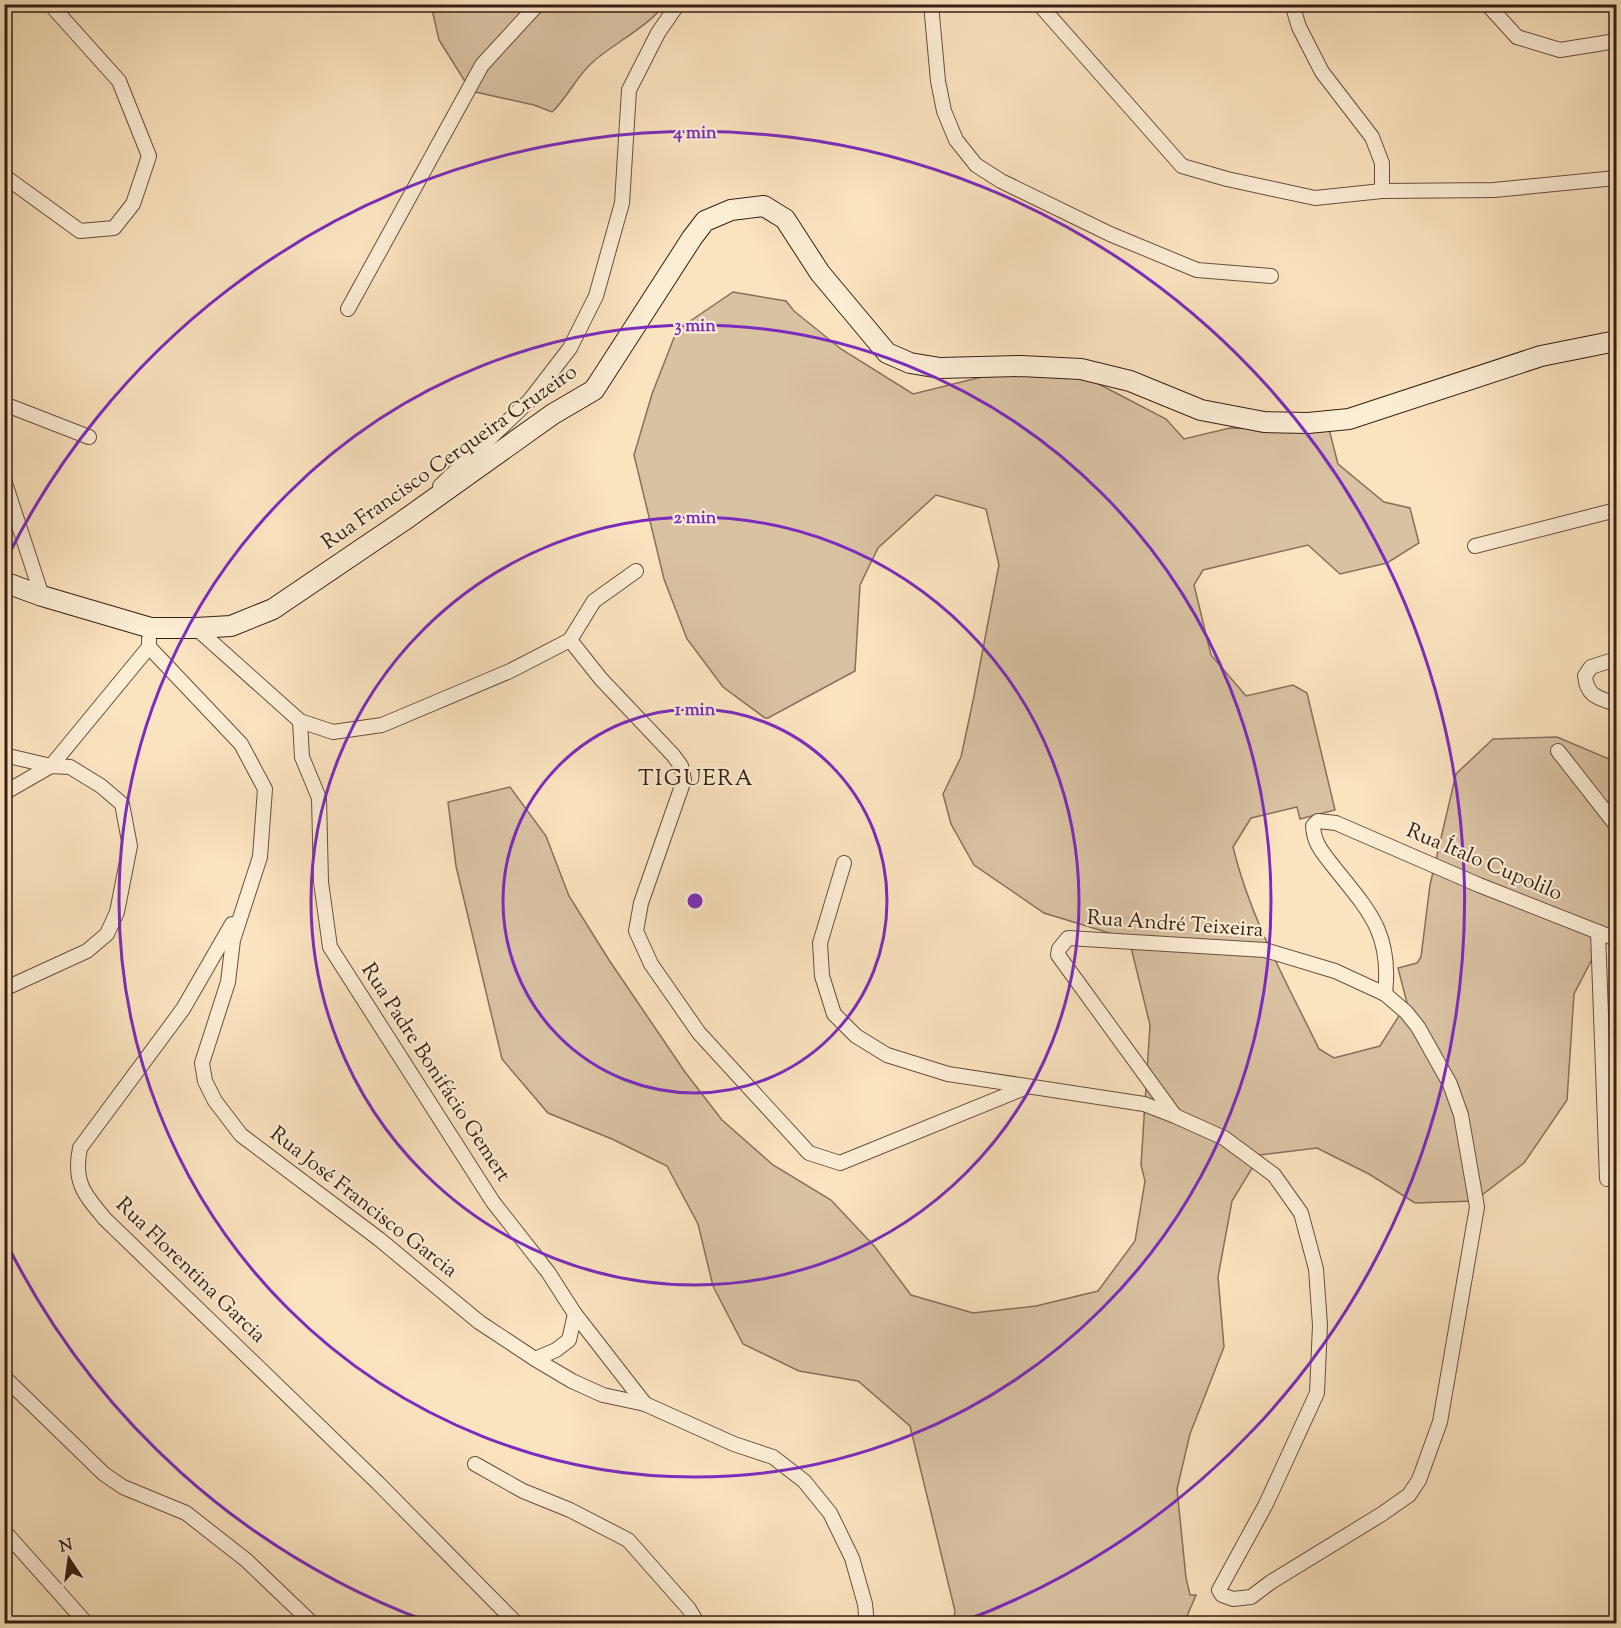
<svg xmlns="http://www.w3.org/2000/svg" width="1621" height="1628" font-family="'Sorts Mill Goudy',serif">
<rect width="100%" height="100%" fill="#fae3bf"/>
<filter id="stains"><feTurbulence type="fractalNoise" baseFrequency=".00333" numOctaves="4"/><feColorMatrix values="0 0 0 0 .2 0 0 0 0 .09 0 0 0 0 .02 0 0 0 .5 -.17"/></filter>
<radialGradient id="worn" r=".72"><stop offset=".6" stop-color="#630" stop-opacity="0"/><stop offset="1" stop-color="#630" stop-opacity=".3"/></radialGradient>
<!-- green -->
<g fill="#d9c2a2" stroke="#88705a" stroke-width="1.5">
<path d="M431,5H663C656,21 609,47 594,61C577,75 568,97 552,112L534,105L471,91L439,40Z"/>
<path d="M733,292L786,301L794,311L841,349L913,394L1006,371H1056L1093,381L1166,419L1184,439L1230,428L1329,429L1338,464L1384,502L1410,508L1419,543L1387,563L1340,574L1308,545L1203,570L1194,585L1211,655L1246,696L1293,685L1307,693L1335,810L1300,819L1297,807L1251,818L1233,847C1250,918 1287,983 1319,1049L1334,1058L1380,1046L1407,1003L1398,968L1417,963L1421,957L1430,885L1456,774L1493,739L1557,737L1616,762V934L1601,942L1574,994L1567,1100L1524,1163L1474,1201L1415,1203L1369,1174L1317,1148L1260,1155L1232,1201L1218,1277L1224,1347L1190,1434L1177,1489L1186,1578L1190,1595H1196L1184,1623H953L955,1611L910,1426L858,1381L799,1371L743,1344L713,1286L698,1224L667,1166L612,1139L548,1113L502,1059L456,866L448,802L510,787L546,836L569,896L609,960L685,1072L722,1120L773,1165L831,1200L875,1247L911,1295L973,1313L1036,1306L1098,1291L1135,1241L1145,1181L1141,1165L1150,1025L1129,939L1044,913L974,865L951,824L943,794L961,757L973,701L999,565L986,509L936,495L878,548L860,585L855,671L768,718H765L723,687L687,639L664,579L634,455L652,394L677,330Z"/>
</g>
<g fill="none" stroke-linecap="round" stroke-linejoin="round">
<!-- street casing -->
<g stroke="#684f3e" stroke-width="16">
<g id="street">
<polyline points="931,4 938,81 944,111 956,140 976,165 1001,181 1110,234 1197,270 1271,276"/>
<polyline points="1039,4 1182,166 1227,179 1315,198 1382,191 1494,190 1616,178"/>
<polyline points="1292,4 1299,27 1322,72 1372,137 1382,163 1382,191"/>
<polyline points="1487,4 1517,37 1560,50 1616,41"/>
<polyline points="4,176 80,231 114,228 133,204 149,156 119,81 50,4"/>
<polyline points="348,309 482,65 538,4"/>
<polyline points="4,404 89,437"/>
<polyline points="4,480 42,596"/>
<polyline points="440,486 530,400 570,348 596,296 622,203 629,90 658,33 678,4"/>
<polyline points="1475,546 1616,510"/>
<polyline points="196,628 300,721 333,732 382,725 510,671 570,640 594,601 636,571"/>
<polyline points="570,640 601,679 673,755 681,766 684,780 641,903 636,931 651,964 699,1033 809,1153 840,1163 1027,1087"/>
<polyline points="149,647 241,744 265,789 260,857 233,940 228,982 202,1063 205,1081 215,1101 241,1135 379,1239 479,1322 535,1359 572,1381 603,1395 645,1404 734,1444 773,1457 804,1481 830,1513 852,1558 865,1604 867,1624"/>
<path d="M1616,659L1591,667L1585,676C1587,697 1599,698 1616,704"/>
<polyline points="300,721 302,757 319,798 321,882 330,947 493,1202 548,1272 575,1314 645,1404"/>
<polyline points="1558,751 1616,825"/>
<polyline points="4,755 51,766 70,767 101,786 122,804 130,846 117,912 107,934 87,951 4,989"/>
<polyline points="4,793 51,766 149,647 149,639"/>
<polyline points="844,863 820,943 822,976 834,1014 856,1036 887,1055 948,1074 1144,1104 1175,1116 1224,1138 1274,1175 1301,1213 1316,1269 1320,1325 1317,1393 1266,1504 1219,1590 1222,1595 1233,1599 1251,1597 1271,1582 1382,1514 1409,1495 1419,1480 1440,1422 1477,1207 1461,1115 1450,1084 1418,1027 1406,1012 1385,994"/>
<path d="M232,924L183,1009L80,1148C73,1182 84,1194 105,1219L378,1483L517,1624"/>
<polyline points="1598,932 1607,1179"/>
<path d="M1175,1116L1058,955L1059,949L1068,938L1265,950L1335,971L1385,994C1392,933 1369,911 1333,866C1323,853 1314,844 1313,826L1318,821L1336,823L1479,885L1616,939"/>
<polyline points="535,1359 556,1350 569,1340 575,1314"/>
<polyline points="4,1377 104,1474 123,1487 186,1513 246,1560 313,1624"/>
<polyline points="475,1464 523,1491 570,1510 628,1540 689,1609 698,1624"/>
<polyline points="4,1531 87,1624"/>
</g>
</g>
<!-- secondary casing -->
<g stroke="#371e13" stroke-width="22">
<polyline id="secondary" points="4,582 42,596 151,628 196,628 231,626 273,609 403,521 553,414 594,390 692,238 705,221 731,210 764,206 785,219 820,273 887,353 910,363 940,368 1021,366 1081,369 1130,381 1201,410 1264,422 1308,423 1349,419 1541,356 1616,341"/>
</g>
<!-- street -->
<use href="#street" stroke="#fcedd5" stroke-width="14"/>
<!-- secondary -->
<use href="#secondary" stroke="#fcedd5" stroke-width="20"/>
</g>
<!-- distance rings -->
<g fill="none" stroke="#7b2cbf" stroke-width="3">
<circle cx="695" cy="901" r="192"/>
<circle cx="695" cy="901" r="384"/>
<circle cx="695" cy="901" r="576"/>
<path d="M426 1621A769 769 0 0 1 7 1244M7 558A769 769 0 1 1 964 1621"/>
</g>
<g text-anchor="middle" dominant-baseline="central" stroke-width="4.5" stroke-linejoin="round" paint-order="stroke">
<!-- street labels -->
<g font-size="21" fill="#371e13" stroke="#fcedd5">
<text transform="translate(450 458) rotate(-35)">Rua Francisco Cerqueira Cruzeiro</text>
<text transform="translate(1484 863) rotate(23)">Rua Ítalo Cupolilo</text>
<text transform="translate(1175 925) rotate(4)">Rua André Teixeira</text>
<text transform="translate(435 1073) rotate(57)">Rua Padre Bonifácio Gemert</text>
<text transform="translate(363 1203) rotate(38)">Rua José Francisco Garcia</text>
<text transform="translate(190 1271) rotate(44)">Rua Florentina Garcia</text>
</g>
<!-- neighbourhood labels -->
<g font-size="22" letter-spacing="1.5" fill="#371e13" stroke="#fcedd5">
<text x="696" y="780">TIGUERA</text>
</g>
</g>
<circle cx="695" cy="901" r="9" fill="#7b2cbf" stroke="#fcedd5" stroke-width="3"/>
<g font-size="18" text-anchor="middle" font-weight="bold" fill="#7b2cbf" stroke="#fcedd5" stroke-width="4.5" stroke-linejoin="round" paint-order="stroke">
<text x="695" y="138">4 min</text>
<text x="695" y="331">3 min</text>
<text x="695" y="523">2 min</text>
<text x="695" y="715">1 min</text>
</g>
<!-- margin -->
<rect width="1621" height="1628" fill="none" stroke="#fae3bf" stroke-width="24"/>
<rect x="6" y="6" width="1609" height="1616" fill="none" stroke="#371e13" stroke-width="3"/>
<rect x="12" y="12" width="1597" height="1604" fill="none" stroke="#371e13" stroke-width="1.5"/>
<!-- north arrow -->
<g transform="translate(69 1559) rotate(347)" stroke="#fcedd5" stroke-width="4.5" paint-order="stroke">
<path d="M0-4.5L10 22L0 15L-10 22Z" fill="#371e13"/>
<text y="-9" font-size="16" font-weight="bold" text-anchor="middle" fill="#371e13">N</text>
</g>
<rect width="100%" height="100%" filter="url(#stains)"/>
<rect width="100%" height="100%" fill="url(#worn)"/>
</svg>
